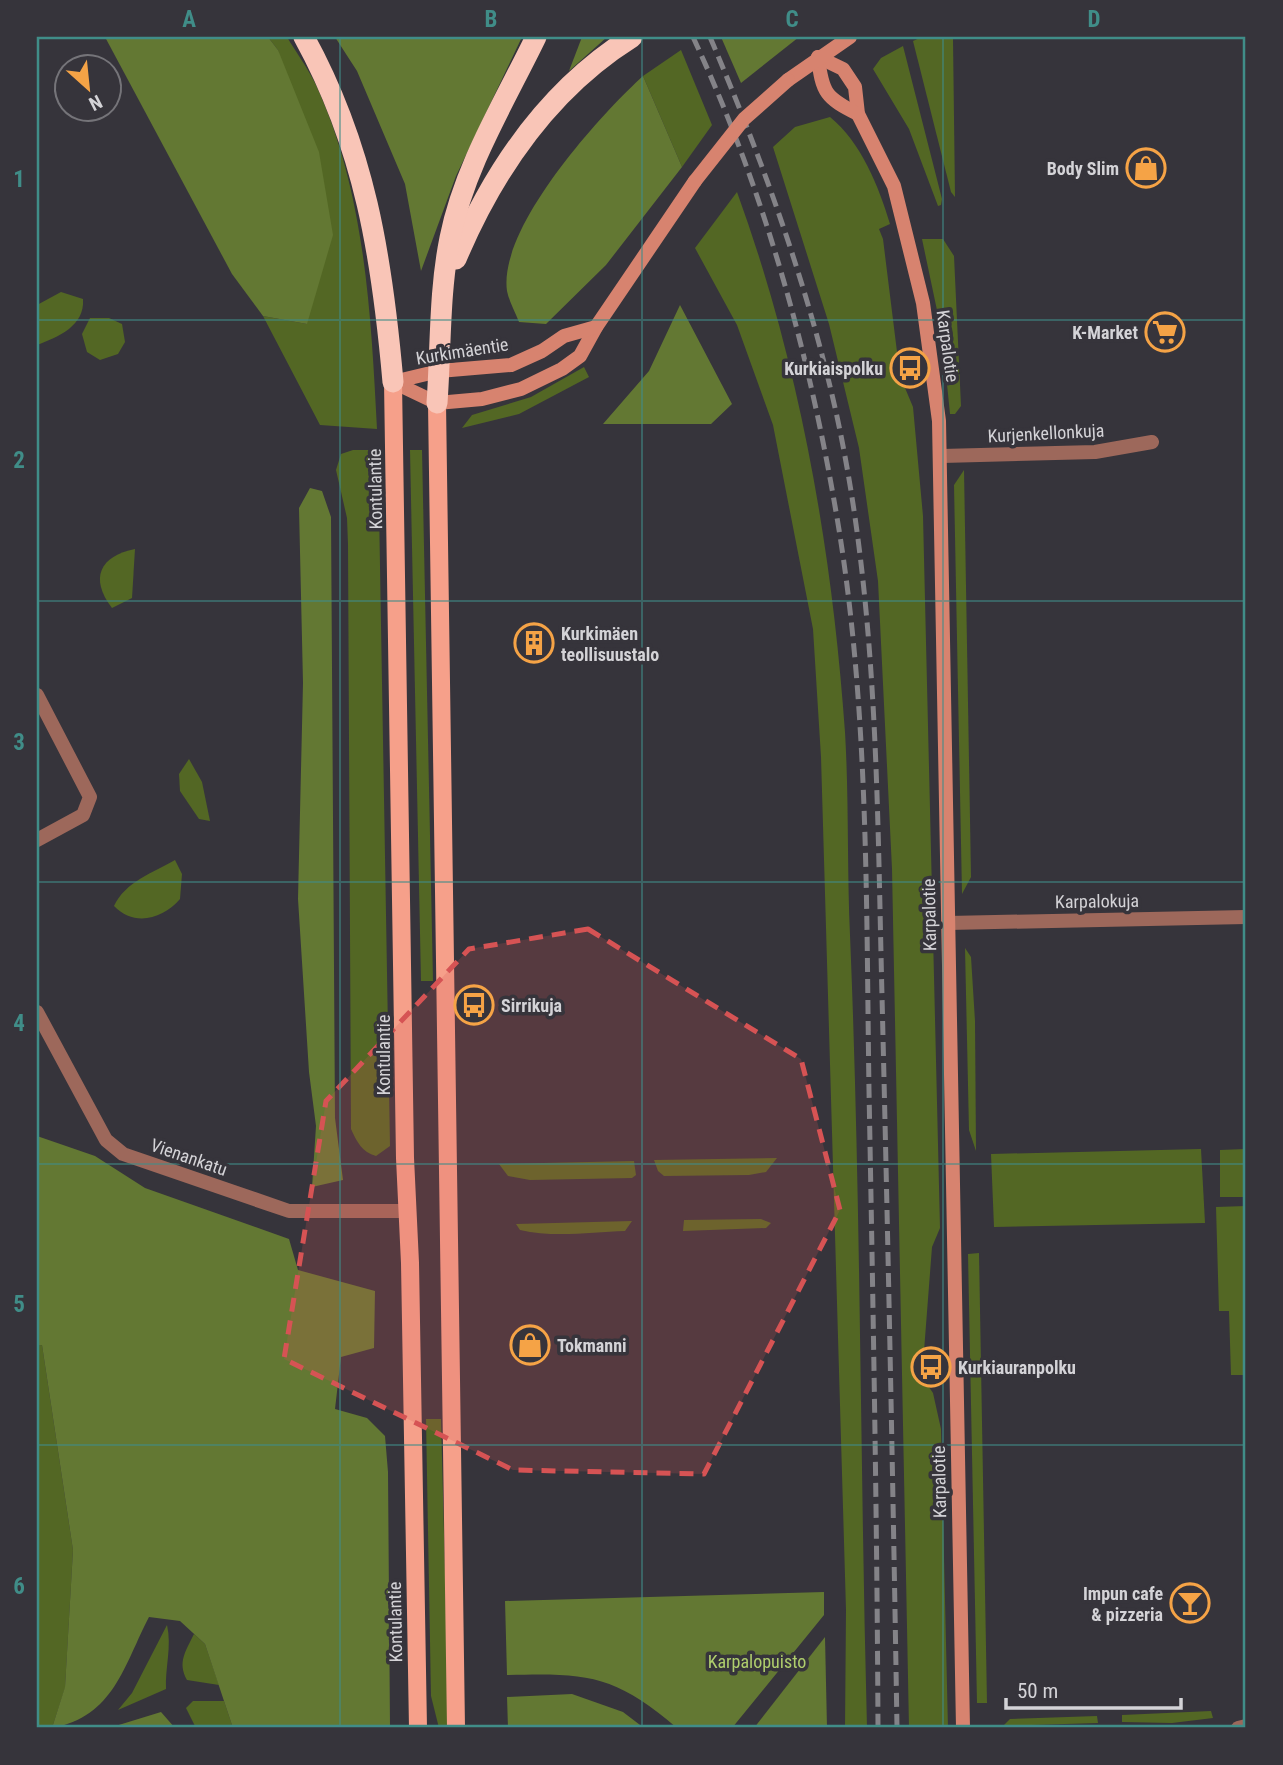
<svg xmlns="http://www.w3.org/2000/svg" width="1283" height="1765" font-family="'Roboto Condensed',sans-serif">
<rect width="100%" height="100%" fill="#36343b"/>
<!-- green -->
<g fill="#536724">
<path d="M268,37H287C296,52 307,67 315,83C365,190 371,313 377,429L320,425L263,316L307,324L278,50Z"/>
<polygon points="922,37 953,39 955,197 951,192 913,41"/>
<polygon points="903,46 942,199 941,205 938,206 909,129 873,69 881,58"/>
<polygon points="681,50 712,125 682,167 643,76"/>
<path d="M830,117C861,142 879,187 890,224L879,229L883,239L900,376L913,407L923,516L940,1228L932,1247L922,1377L933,1393L941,1429L948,1728H909L892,869L878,581L859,448L829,324L773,147L795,127Z"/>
<path d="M737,192C800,365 832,549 845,732C849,799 847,867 850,935C861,1199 860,1464 867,1728H845L846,1610L821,757L813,629L773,425L737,325L695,248Z"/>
<polygon points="922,239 943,239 954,256 961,406 955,414 950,414 942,334"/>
<path d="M61,292L83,299C85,326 58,337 37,345V305Z"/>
<polygon points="90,318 109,318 122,324 125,342 118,354 100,360 87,352 82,334"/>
<polygon points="584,367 589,377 519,414 462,428 472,415 531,397"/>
<path d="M353,450H378L390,1146L376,1156C362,1152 357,1142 351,1129L348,544L347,518L336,470L341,454Z"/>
<polygon points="410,450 422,450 433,981 421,981"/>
<polygon points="964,470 971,877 962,894 954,485"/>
<path d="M135,549L132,598L112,608C89,578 100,556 135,549Z"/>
<polygon points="189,759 202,782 210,821 199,819 180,791 179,774"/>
<path d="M175,860L182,874L180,899C163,919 134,927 114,906C125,882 154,872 175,860Z"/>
<polygon points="965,948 971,957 975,1021 976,1151 969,1130"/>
<polygon points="1201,1149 1205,1223 994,1227 991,1154"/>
<polygon points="1246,1149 1246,1197 1220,1197 1220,1150"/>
<polygon points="777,1158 766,1172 749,1175 664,1176 658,1171 654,1160"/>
<polygon points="634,1161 636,1175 632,1178 530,1180 508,1176 499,1164"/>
<polygon points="1246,1206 1246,1375 1231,1375 1229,1311 1219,1311 1216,1207"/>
<polygon points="761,1219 771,1223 766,1228 683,1231 684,1220"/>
<path d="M632,1221L625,1231C592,1232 554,1238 520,1230L516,1224Z"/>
<polygon points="979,1253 987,1703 977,1703 968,1254"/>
<polygon points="42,1345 73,1550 65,1688 52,1728 37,1728 37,1346"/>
<polygon points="426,1419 441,1419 449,1728 439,1728 431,1696"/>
<path d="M167,1625C172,1646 165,1668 166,1689L118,1710L132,1693Z"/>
<path d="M194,1634L205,1644L219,1685L187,1680C177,1662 186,1651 194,1634Z"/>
<polygon points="193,1701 224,1701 233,1728 196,1728 186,1708"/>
<polygon points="1211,1711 1213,1718 1172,1723 1122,1722 1122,1715"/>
<polygon points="1097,1716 1098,1723 1003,1726 1010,1719"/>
</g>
<!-- forest -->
<g fill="#637833">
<polygon points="105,37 268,37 278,50 319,152 333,235 307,324 263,316 232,274"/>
<polygon points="335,37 522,37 456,176 421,271 405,184 357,71"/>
<polygon points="582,37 607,37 569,71"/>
<polygon points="721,37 799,37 741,83"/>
<path d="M643,76L682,167L606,265L546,324L519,322C515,312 509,301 507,291C498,228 599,116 643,76Z"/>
<polygon points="680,305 732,404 711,424 603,424 649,371"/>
<polygon points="310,488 322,491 331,517 335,1118 343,1180 312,1187 316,1126 309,1072 298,899 303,683 299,508"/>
<path d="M37,1136L95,1156L145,1188L289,1239L298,1270L375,1291L374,1348L341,1357L335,1409L367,1418L385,1436L388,1472L390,1728H233L205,1644L180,1621L149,1617C124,1665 114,1717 52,1728L65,1687L73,1550L42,1345L37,1346Z"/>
<path d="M824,1592V1615L732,1728H677C614,1674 587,1673 507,1675L505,1601Z"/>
<polygon points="825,1637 827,1728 754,1728"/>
<polygon points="572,1694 623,1712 644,1728 508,1728 507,1697"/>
<polygon points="161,1712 175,1728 109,1728"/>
</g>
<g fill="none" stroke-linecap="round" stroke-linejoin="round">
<!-- street -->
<g stroke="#9d685b" stroke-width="14">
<polyline points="942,456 1095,452 1152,442"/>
<polyline points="37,695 90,797 83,815 37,840"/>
<polyline points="948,923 1246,917"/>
<polyline points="37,1012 106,1140 123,1154 289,1211 407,1211"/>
<polyline points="1238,1728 1246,1726"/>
</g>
<!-- secondary -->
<g stroke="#d7836f" stroke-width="14">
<polyline points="818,57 843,69 855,87 858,114 894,186 923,303 939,421 963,1728"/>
<path d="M818,57C822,93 826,98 858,114"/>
<polyline points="788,80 850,37"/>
<polyline points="393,382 437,403 482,399 521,389 562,369 580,356 596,327 695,181"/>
<polyline points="393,382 439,371 511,365 542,351 564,336 596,327"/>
</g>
<!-- primary -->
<g stroke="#f6a08a" stroke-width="18">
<polyline points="393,382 405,1158 410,1263 418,1728"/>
<polyline points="437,403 456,1728"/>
</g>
<!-- highway -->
<g stroke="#f9c5b7" stroke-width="21">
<path d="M304,37C365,148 382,257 393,382"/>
<path d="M456,259C494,169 549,89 632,37"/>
<path d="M437,403C441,348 439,292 450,238C464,167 505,101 536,37"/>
</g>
<!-- rail -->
<g stroke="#848388" stroke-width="5" stroke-dasharray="14 7" stroke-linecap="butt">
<path d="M693,37C762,185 807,344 835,506C869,698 866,896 869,1090C873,1303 877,1516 878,1728"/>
<path d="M710,37C762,159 807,283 836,412C878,603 877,801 882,996C888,1240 893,1484 897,1728"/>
</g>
<!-- secondary-bridge -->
<polyline stroke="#d7836f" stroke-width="14" points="695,181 744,119 788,80"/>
</g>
<!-- marked area -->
<path fill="#d65354" fill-opacity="0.2" stroke="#d65354" stroke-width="5" stroke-dasharray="14 9" stroke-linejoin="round" d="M588,929L801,1059L840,1210L704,1474L513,1470L284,1359L326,1101L469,949Z"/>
<!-- grid -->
<path fill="none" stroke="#408d88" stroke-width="2" stroke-opacity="0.55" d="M340,37V1728M642,37V1728M943,37V1728M37,320H1246M37,601H1246M37,882H1246M37,1164H1246M37,1445H1246"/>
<!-- icons -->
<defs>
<g id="shop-ring" transform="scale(2.0125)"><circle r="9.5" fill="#36343b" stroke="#f5a346" stroke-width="1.5"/><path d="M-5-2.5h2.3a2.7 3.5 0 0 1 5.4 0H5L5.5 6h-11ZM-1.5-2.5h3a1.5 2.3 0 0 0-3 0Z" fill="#f5a346"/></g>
<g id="supermarket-ring" transform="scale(2.0125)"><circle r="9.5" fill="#36343b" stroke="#f5a346" stroke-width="1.5"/><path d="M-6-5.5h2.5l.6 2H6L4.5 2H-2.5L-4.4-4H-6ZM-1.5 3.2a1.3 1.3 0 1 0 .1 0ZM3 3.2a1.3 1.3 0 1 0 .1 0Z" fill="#f5a346"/></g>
<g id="bus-ring" transform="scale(2.0125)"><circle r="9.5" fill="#36343b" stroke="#f5a346" stroke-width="1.5"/><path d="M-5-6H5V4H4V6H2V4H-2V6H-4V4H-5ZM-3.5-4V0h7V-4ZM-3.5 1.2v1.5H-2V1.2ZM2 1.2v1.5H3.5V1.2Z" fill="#f5a346"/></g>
<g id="building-ring" transform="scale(2.0125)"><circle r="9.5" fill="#36343b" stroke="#f5a346" stroke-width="1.5"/><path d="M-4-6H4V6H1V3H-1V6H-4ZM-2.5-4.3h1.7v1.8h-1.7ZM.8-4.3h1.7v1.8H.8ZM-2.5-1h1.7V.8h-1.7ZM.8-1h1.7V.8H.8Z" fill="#f5a346"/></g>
<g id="bar-ring" transform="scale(2.0125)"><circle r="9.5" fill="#36343b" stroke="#f5a346" stroke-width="1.5"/><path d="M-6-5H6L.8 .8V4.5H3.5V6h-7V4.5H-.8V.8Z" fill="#f5a346"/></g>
</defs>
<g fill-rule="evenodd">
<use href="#shop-ring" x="1146" y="168"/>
<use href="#supermarket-ring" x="1165" y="332"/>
<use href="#bus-ring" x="910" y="368"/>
<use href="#building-ring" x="534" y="643"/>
<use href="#bus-ring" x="474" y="1005"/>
<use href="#shop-ring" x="530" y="1345"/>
<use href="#bus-ring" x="931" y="1367"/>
<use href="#bar-ring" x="1190" y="1603"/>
</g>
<g text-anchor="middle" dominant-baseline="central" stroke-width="7" stroke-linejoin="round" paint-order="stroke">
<!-- poi labels -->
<g font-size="18" font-weight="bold" fill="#d4d3d7" stroke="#36343b" text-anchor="end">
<text x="1119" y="168">Body Slim</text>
<text x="1138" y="332">K-Market</text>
<text x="883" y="368">Kurkiaispolku</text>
<text x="561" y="633" text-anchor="start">Kurkimäen<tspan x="561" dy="21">teollisuustalo</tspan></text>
<text x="501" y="1005" text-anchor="start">Sirrikuja</text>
<text x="557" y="1345" text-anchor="start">Tokmanni</text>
<text x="958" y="1367" text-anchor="start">Kurkiauranpolku</text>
<text x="1163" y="1593">Impun cafe<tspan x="1163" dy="21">&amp; pizzeria</tspan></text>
</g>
<!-- street labels -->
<g font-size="18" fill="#d4d3d7" stroke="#36343b">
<text transform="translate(948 346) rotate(82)">Karpalotie</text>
<text transform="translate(462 351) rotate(-9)">Kurkimäentie</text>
<text transform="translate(1046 433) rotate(-3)">Kurjenkellonkuja</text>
<text transform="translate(375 489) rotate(-91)">Kontulantie</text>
<text transform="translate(1097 901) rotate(-1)">Karpalokuja</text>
<text transform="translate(929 915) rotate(-91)">Karpalotie</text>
<text transform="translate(383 1055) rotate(-90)">Kontulantie</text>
<text transform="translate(189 1157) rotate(19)">Vienankatu</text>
<text transform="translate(939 1482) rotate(-91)">Karpalotie</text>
<text transform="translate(395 1622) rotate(-91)">Kontulantie</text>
</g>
<!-- park labels -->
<g font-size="18" fill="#afce6d" stroke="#36343b">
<text x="757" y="1661">Karpalopuisto</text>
</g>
</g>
<!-- border -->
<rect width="1283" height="1765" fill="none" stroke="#36343b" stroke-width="77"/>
<!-- north arrow -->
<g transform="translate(88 88) rotate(153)"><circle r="33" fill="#36343b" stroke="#757479" stroke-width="2"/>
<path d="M0-5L12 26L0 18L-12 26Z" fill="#f5a346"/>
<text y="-10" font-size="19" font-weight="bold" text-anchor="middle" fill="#d4d3d7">N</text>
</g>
<!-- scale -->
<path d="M1006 1698v10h175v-10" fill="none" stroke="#d4d3d7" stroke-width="3.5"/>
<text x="1017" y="1698" font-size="21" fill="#d4d3d7" stroke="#36343b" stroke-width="5" paint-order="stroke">50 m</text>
<rect x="38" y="38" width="1206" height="1688" fill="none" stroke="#408d88" stroke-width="2.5"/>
<g font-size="23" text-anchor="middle" font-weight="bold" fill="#408d88">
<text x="189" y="27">A</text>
<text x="491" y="27">B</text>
<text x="792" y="27">C</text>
<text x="1094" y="27">D</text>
<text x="19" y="187">1</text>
<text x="19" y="468">2</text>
<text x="19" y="750">3</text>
<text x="19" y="1031">4</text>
<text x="19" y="1312">5</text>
<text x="19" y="1594">6</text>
</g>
</svg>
